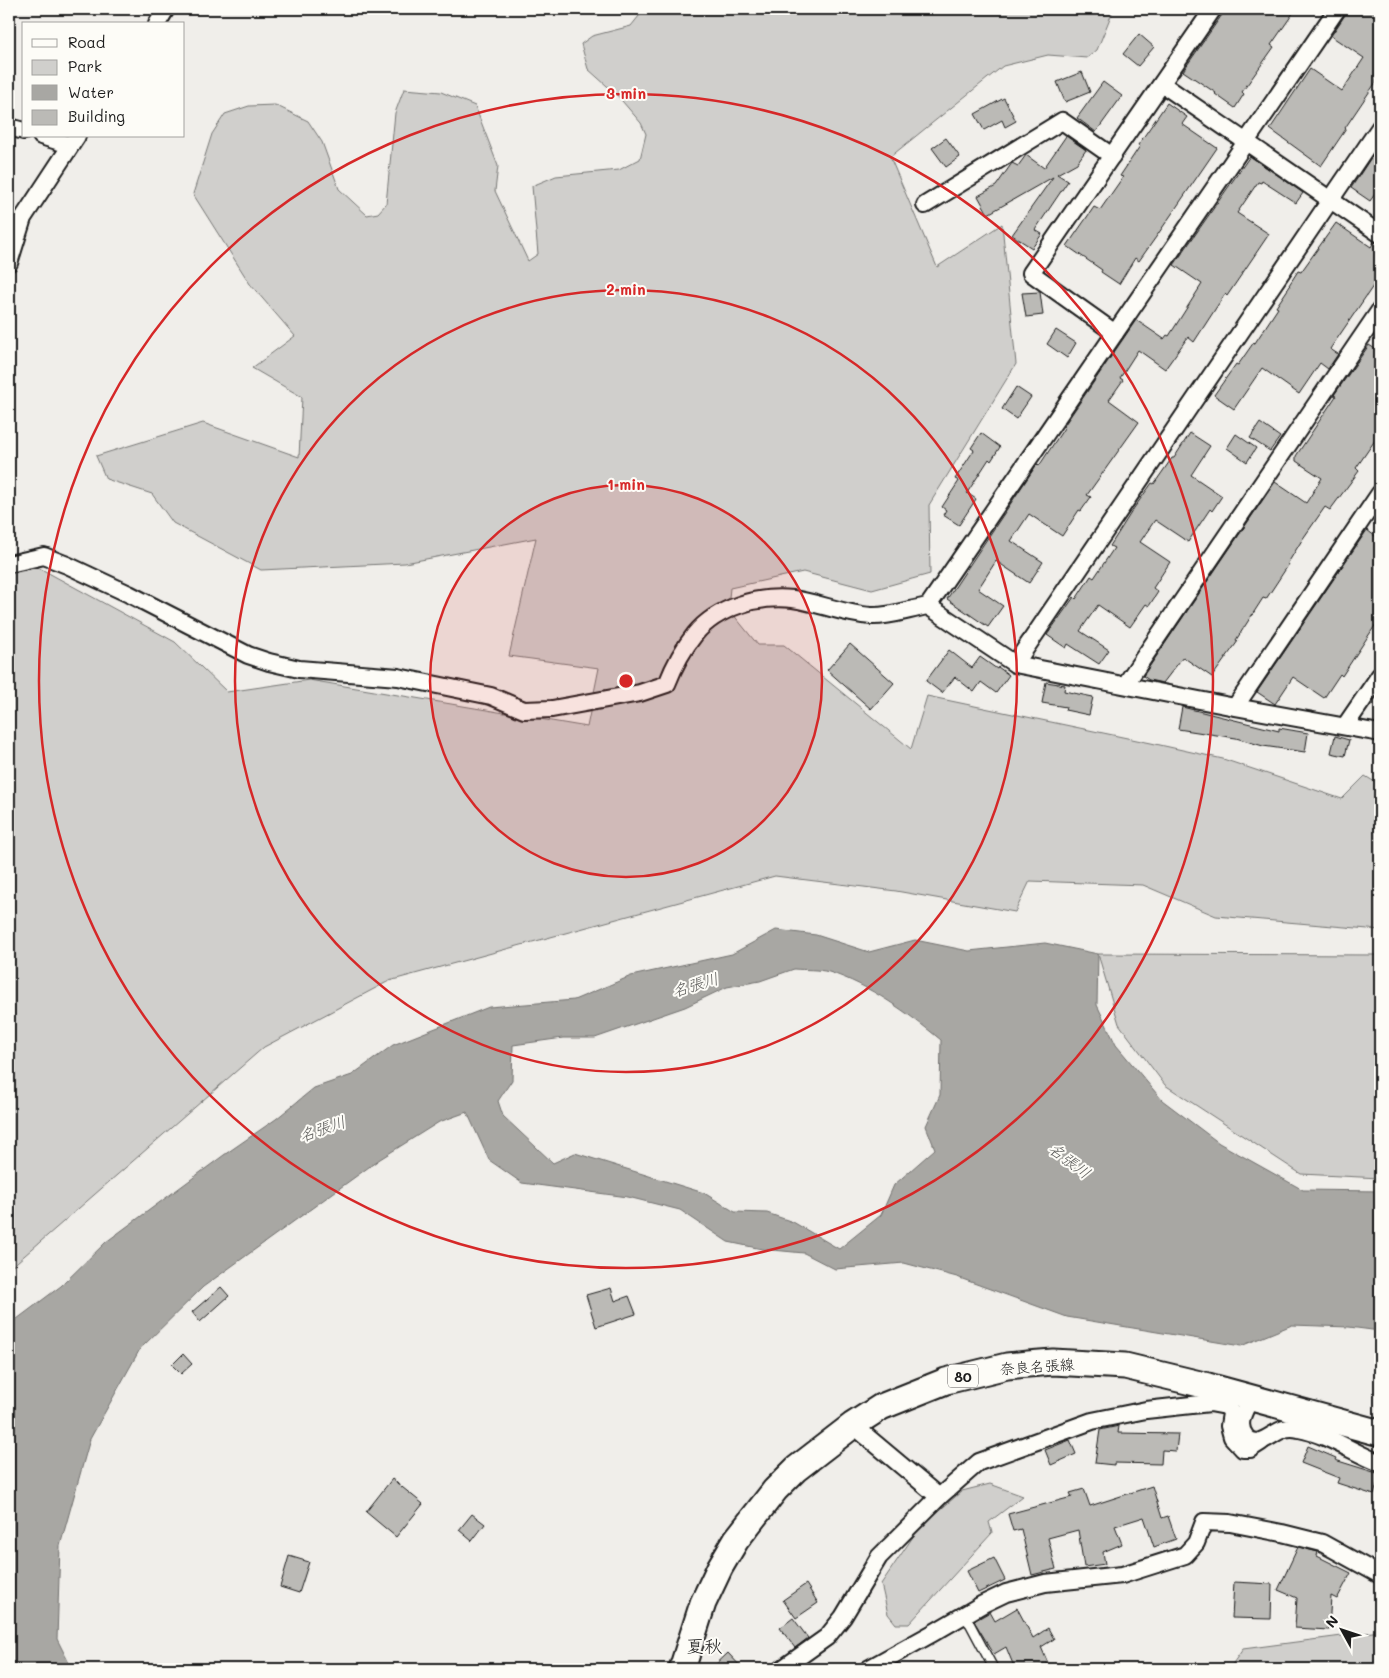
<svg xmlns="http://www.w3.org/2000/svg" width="1389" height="1678" font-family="Mali,'Klee One',sans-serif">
<rect width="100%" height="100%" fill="#f0eeea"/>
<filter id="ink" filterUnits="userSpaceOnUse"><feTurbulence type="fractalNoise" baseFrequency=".02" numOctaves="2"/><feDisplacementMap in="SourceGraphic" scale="10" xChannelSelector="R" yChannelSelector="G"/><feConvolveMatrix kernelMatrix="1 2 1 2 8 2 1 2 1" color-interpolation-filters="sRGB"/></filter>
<g filter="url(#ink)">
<!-- green -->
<g fill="#d0cfcc" stroke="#767674">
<polygon points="640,9 1112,9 1112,13 1097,50 1087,58 1048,55 1003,66 890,157 937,267 1002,224 1016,364 929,505 930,574 872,590 803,572 730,588 728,608 758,645 784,645 911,749 927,696 1151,743 1223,759 1342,799 1365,776 1380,785 1380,930 1216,916 1143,885 1030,881 1015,912 896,891 775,876 389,981 264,1047 9,1269 9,567 21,558 175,642 227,692 309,680 587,727 599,668 509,656 536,538 405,563 261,570 173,523 152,494 106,479 96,456 203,423 299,457 302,397 252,368 295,336 250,284 193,194 212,134 225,114 249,106 275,105 308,121 322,142 339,189 367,215 378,213 386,204 395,113 404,89 441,92 475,106 498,166 495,191 528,261 538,254 532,186 556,176 619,170 640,159 646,134 641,123 616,94 588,69 581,44 592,36 631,26 639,16"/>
<polygon points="1098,954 1380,955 1380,1178 1301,1174 1165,1085 1119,1024"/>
<polygon points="990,1484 1023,1496 989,1522 992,1533 909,1624 896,1624 888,1614 881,1584 919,1528 962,1491"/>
<polygon points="1380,1631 1380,1669 1229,1669 1243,1649"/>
</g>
<!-- water -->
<path fill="#a8a7a3" stroke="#706f6d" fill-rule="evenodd" d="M776,930L816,935L869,952L915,940L969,951L1045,943L1098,954L1097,1005L1116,1045L1162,1100L1219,1143L1303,1190L1380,1191V1331L1349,1327L1292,1325L1241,1346L1067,1317L957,1277L904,1263L835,1269L804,1253L762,1249L728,1242L680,1210L628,1197L522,1183L489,1160L467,1112L439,1122L380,1159L315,1206L203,1287L140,1349L90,1439L60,1546L57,1639L72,1669H9V1325L61,1286L106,1242L224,1155L276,1119L314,1088L352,1075L393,1045L489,1007L574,1000L631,976L732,954ZM794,969C805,970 818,969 829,972C870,985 908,1013 941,1040L940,1095L926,1126L935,1149L894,1185L881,1215L839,1249L793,1222L767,1213L735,1212L704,1193L575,1153L553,1163L503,1116L498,1101L512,1080L513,1045L563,1038H595L685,1007L727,987L760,981Z"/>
<!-- building -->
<g fill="#bbbab6" stroke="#1c1c1c">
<polygon points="1226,9 1296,9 1271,45 1274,47 1242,92 1244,94 1235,108 1215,94 1216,93 1183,71"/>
<polygon points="1347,9 1380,9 1380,76 1345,128 1346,129 1321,166 1270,129 1310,69 1342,91 1364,58 1331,36 1345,15"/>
<polygon points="1139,34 1154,47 1138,66 1123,54"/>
<polygon points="1082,72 1090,92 1065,102 1057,82"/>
<polygon points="1103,82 1122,96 1096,132 1077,118"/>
<polygon points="1004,98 1016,121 1005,127 1002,120 984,130 975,114"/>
<polygon points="1167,103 1187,117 1182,124 1217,148 1156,237 1139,261 1135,258 1119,284 1101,272 1102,270 1067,246 1094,207 1100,210 1123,177 1120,176 1140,146 1138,145"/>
<polygon points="1066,136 1086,150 1077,163 1057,174 1068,181 1035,230 1042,234 1032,248 1012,235 1053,177 988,214 978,196 996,186 1012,163 1018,166 1026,155 1044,168"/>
<polygon points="946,138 960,157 946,167 932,148"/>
<polygon points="1380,144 1380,187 1370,201 1351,188"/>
<polygon points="1250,156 1303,193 1296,203 1262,181 1261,183 1258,182 1237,213 1269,234 1227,296 1225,294 1194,342 1188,337 1165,369 1138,350 1120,378 1123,380 1109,400 1139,422 1087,495 1091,497 1081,511 1079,510 1062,536 1029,514 1011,541 1043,562 1029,583 996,561 978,589 1003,606 988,627 947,599 1037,464 1039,466 1064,428 1063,427 1136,320 1164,339 1167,335 1169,336 1202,284 1174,265"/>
<polygon points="1336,223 1371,247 1374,242 1380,244 1380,276 1330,349 1338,354 1328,369 1320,363 1299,394 1262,368 1234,409 1214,395 1236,364 1238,365 1254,342 1255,343 1278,308 1276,307 1290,286 1289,285 1298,271 1301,272"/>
<polygon points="1040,292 1043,315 1026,317 1022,293"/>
<polygon points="1056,330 1076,343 1067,358 1047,344"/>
<polygon points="1369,345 1380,352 1380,433 1356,468 1359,471 1330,510 1325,507 1302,540 1288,563 1289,564 1266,599 1263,598 1236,640 1238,641 1212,677 1183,657 1163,683 1149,680 1143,676 1275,482 1306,503 1322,478 1296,461 1296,456 1336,396 1334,395"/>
<polygon points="1016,387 1031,397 1016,419 1002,409"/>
<polygon points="1260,423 1280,437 1270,451 1250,438"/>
<polygon points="981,433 1000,447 991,461 989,459 967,493 976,499 959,525 943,515 946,510 942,507 959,481 955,479 974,450 971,448"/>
<polygon points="1190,433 1210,446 1191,475 1222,496 1212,511 1210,509 1188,542 1155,520 1140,542 1170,562 1153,588 1158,592 1149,606 1146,604 1130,627 1098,605 1080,631 1109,650 1099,664 1068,644 1066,648 1047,635 1074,597 1076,599 1091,576 1094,578 1114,548 1110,546 1134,508 1152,483 1154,484 1172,458 1174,458"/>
<polygon points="1236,434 1256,448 1247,462 1227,448"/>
<polygon points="1367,530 1380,540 1380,618 1342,676 1340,674 1324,698 1293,677 1275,704 1257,692"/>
<polygon points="850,644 894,683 871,709 827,670"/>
<polygon points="949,650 972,668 980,657 997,669 998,667 1009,675 996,693 981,682 974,692 955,677 942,693 926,681"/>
<polygon points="1046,682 1065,685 1064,691 1093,697 1089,715 1065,710 1066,707 1042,703"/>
<polygon points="1182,707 1279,731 1279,728 1308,733 1305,752 1263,746 1236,738 1178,729"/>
<polygon points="1335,736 1349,740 1345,756 1331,753"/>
<polygon points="221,1287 229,1296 200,1322 192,1312"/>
<polygon points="611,1288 615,1301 629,1296 636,1314 596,1327 586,1295"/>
<polygon points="183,1354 192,1364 181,1374 172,1365"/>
<polygon points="1119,1426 1118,1433 1178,1434 1176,1451 1162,1450 1161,1464 1114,1463 1114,1465 1095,1463 1100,1430"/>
<polygon points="1070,1440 1076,1454 1051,1465 1045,1450"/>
<polygon points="1308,1446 1336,1458 1335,1460 1380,1474 1374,1495 1337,1483 1339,1478 1301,1463"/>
<polygon points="392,1479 423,1504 396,1537 366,1512"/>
<polygon points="1152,1486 1162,1518 1168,1516 1176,1539 1154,1547 1144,1517 1115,1526 1122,1544 1103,1552 1105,1564 1084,1567 1078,1530 1048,1538 1056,1569 1032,1575 1021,1529 1013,1531 1008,1514 1072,1497 1070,1493 1084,1489 1090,1506"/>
<polygon points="472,1514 485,1524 472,1541 459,1530"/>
<polygon points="1298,1547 1318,1552 1317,1556 1351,1573 1337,1599 1331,1596 1329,1630 1295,1628 1297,1598 1278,1590"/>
<polygon points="289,1556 309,1562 299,1593 280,1587"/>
<polygon points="994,1558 1005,1580 978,1593 967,1571"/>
<polygon points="1234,1582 1272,1584 1271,1619 1232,1618"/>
<polygon points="806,1584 818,1603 796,1618 783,1600"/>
<polygon points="1017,1608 1033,1638 1048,1628 1054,1639 1041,1647 1048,1663 1033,1669 1015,1669 1006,1647 994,1654 974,1621 990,1612 995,1621"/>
<polygon points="793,1618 808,1638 795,1648 780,1628"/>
<polygon points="728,1653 743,1669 711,1669"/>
</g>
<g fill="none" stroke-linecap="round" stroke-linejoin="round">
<!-- service casing -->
<g stroke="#1c1c1c" stroke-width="11">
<polyline id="service" points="962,1615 970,1624 994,1669"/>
</g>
<!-- minor casing -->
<g stroke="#1c1c1c" stroke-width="20">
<g id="minor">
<polyline points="157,24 166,9"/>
<polyline points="1162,84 1380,234"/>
<polyline points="9,127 24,131"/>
<polyline points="41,136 70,145"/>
<polyline points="925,205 1062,121 1112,156"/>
<polyline points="9,263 23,218 77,136"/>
<polyline points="1115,333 1031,273 1213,9"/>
<path d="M9,564L44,556L67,565L129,594L248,655L269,662L299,669L398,677L491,696L524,710L552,709L640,693L667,684C674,666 683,649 695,634C717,607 759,595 793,599C819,603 844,614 871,616C889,617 910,609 928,606L1337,9"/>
<polyline points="928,606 1015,664 1235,707 1380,733"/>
<polyline points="1015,664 1380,127"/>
<polyline points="1125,685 1380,310"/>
<polyline points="1235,707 1380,493"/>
<polyline points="1345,726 1380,675"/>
<path d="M1251,1398C1245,1409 1235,1425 1246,1437C1258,1450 1271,1433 1284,1429C1288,1428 1295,1428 1299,1429C1327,1434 1354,1453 1380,1463"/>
<polyline points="853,1425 939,1497"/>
<polyline points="782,1669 827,1637 843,1617 879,1557 939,1497 979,1462 1092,1421 1146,1410 1210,1403 1226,1406 1229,1409 1231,1413 1229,1426 1232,1437 1243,1449 1250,1449 1261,1442"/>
<polyline points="868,1669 933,1633 983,1604 1006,1593 1045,1583 1122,1575 1185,1555 1196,1543 1204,1522 1230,1523 1282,1533 1322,1543 1380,1575"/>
</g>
</g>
<!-- primary casing -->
<g stroke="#1c1c1c" stroke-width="29">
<polyline id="primary" points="682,1669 703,1603 720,1567 736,1540 775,1490 796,1469 853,1425 881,1407 946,1381 1007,1366 1028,1364 1053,1362 1125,1366 1208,1386 1380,1433"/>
</g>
<!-- service -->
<use href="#service" stroke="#fdfcf7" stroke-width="8"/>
<!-- minor -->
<use href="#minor" stroke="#fdfcf7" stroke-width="16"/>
<!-- primary -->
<use href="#primary" stroke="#fdfcf7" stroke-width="25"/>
</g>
</g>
<!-- distance rings -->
<circle cx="626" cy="681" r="196" fill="#d62828" fill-opacity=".12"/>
<g fill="none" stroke="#d62828" stroke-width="2.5">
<circle cx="626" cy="681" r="196"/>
<circle cx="626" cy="681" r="391"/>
<circle cx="626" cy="681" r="587"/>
</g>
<g text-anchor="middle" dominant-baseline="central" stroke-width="4" stroke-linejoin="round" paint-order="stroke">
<!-- shield labels -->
<rect fill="#fdfcf7" stroke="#605f5e" stroke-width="1" x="948" y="1364.5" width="30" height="23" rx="4"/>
<g font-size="14" font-weight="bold" fill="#1c1c1c">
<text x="963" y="1376">80</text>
</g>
<!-- street labels -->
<g font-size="15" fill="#1c1c1c" stroke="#fdfcf7">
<text transform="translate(1037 1366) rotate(-4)">奈良名張線</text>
</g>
<!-- water labels -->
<g font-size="16" font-style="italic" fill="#5b5b59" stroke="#fdfcf7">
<text transform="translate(695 984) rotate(-17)">名張川</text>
<text transform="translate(322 1128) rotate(-19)">名張川</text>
<text transform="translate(1070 1160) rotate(37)">名張川</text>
</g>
<!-- quarter labels -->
<g font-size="18" fill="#1c1c1c" stroke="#fdfcf7">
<text x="704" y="1646">夏秋</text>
</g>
</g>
<circle cx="626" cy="681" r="8" fill="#d62828" stroke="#fdfcf7" stroke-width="2.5"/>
<g font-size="15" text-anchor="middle" font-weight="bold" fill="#d62828" stroke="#fdfcf7" stroke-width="4" stroke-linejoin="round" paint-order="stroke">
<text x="626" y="99">3 min</text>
<text x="626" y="295">2 min</text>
<text x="626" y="490">1 min</text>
</g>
<!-- margin -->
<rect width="1389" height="1678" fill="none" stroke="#fdfcf7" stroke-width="30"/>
<rect x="15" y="15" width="1359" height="1648" fill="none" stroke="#1c1c1c" stroke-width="2" filter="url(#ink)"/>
<!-- legend -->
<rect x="22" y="22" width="162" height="115" fill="#fdfcf7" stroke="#a3a29f"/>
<rect x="32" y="39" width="25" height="8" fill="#fdfcf7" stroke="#a3a29f"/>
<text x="68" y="48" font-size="15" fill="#1c1c1c">Road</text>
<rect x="32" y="60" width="25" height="15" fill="#d0cfcc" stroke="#a3a29f"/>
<text x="68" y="72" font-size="15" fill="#1c1c1c">Park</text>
<rect x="32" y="85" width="25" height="15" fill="#a8a7a3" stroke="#a3a29f"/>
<text x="68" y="98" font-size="15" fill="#1c1c1c">Water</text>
<rect x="32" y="110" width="25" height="15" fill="#bbbab6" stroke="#a3a29f"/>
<text x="68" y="122" font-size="15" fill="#1c1c1c">Building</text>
<!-- north arrow -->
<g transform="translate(1342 1630) rotate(310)" stroke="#fdfcf7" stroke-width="4" paint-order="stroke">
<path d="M0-4L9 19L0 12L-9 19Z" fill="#1c1c1c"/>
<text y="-8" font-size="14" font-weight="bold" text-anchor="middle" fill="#1c1c1c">N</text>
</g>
</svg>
